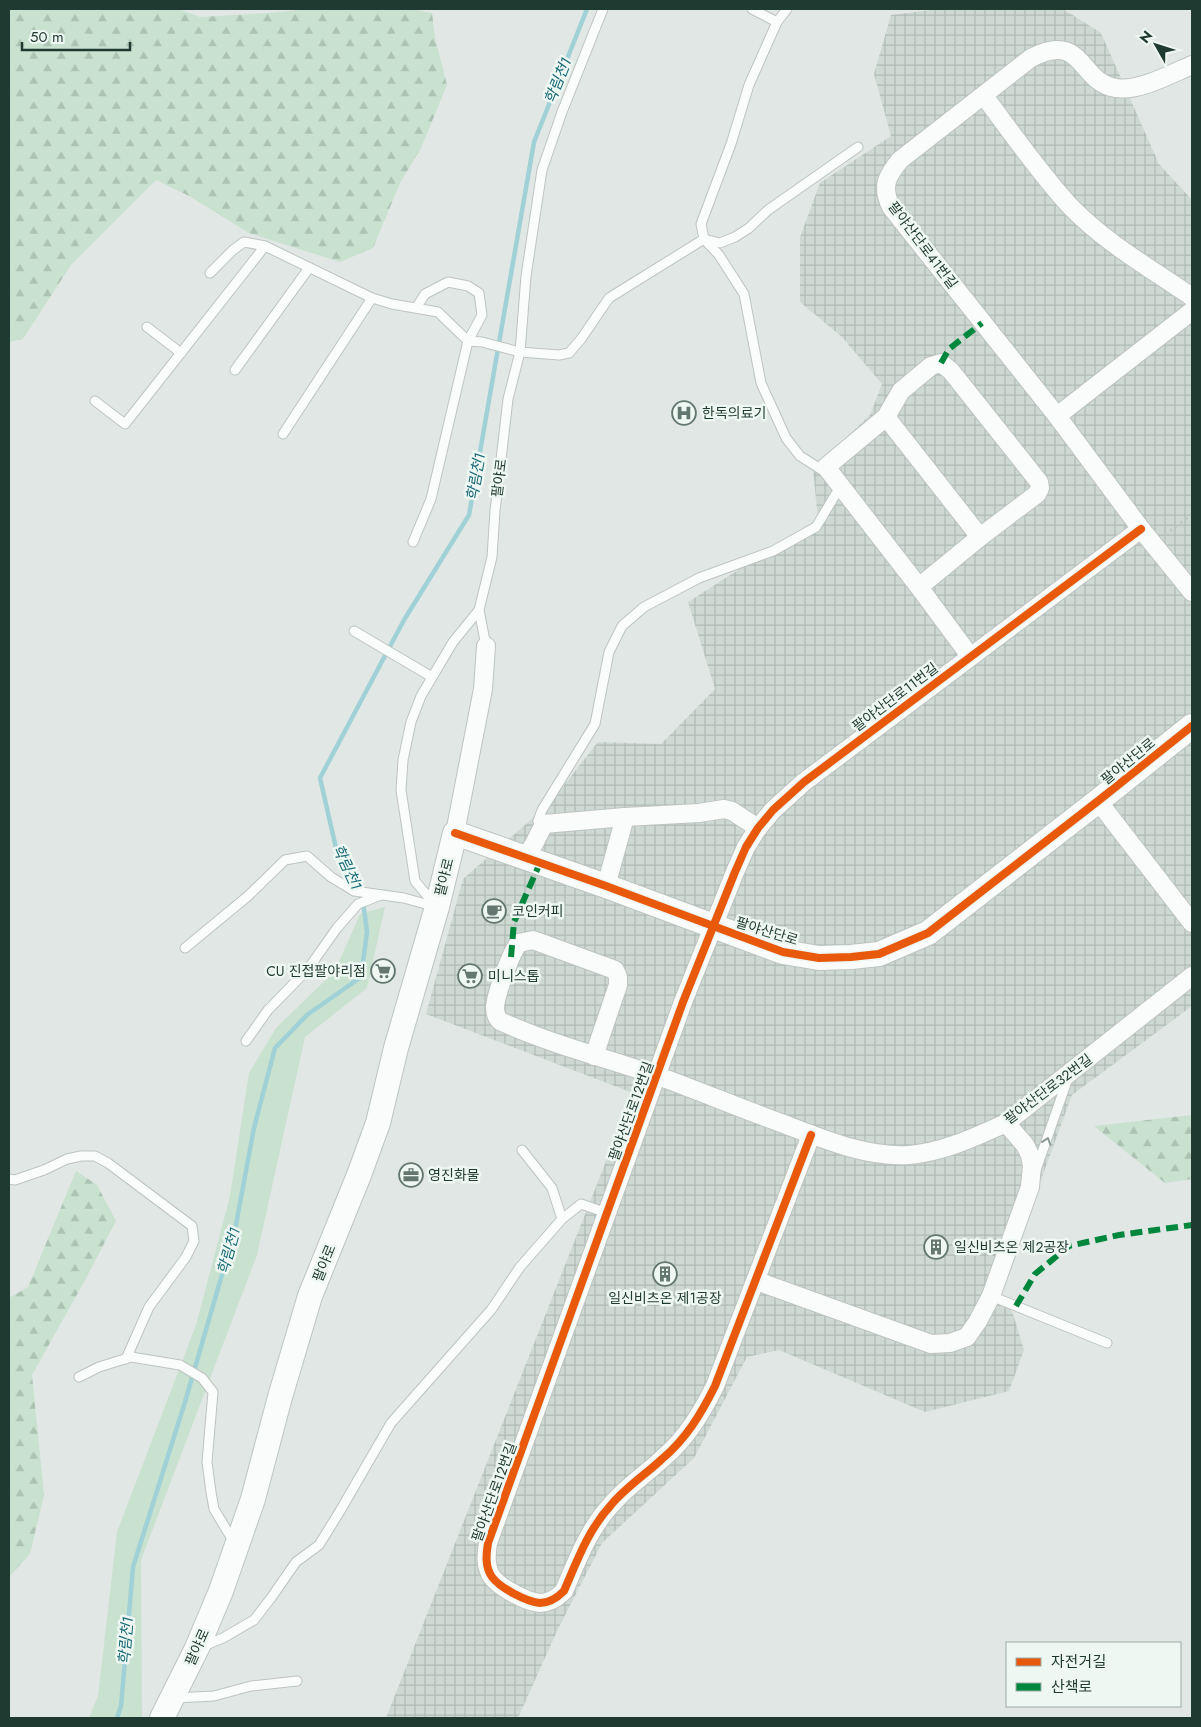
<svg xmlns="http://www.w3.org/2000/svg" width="1201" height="1727" font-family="Jost,'Noto Sans KR',sans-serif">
<defs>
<pattern id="industrial-grid" width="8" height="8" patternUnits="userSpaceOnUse" patternTransform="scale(1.25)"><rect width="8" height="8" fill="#ced9d4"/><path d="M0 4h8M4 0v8" fill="none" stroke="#b0bbb6"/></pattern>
<pattern id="forest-firs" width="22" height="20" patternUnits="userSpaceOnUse" patternTransform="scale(1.25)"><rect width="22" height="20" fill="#c9e1cf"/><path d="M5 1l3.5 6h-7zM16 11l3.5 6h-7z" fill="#acc2b2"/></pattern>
</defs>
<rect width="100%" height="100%" fill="#e1e7e4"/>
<!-- industrial -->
<polygon fill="url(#industrial-grid)" points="938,9 1063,9 1101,33 1159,164 1192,200 1192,1006 1072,1095 1000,1292 1013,1314 1024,1350 1009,1391 925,1412 779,1350 747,1357 694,1458 602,1543 557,1631 519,1716 515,1718 386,1718 633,1093 426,1014 463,879 550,803 598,742 661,744 715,689 688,602 818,519 813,469 870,415 882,384 842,337 800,302 800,237 820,183 891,136 874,74 891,15"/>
<!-- grass -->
<polygon fill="#c9e1cf" points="385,907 367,988 305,1037 257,1255 141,1560 142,1718 89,1718 98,1696 117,1532 196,1325 230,1196 249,1073 276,1028 335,971 360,914"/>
<!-- forest -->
<g fill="url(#forest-firs)">
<polygon points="9,9 178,9 200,17 268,13 312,9 411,9 432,13 435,38 447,85 421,148 400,183 373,248 340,262 249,233 189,196 156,180 71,265 23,339 9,342"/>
<polygon points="1192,1115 1192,1179 1165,1183 1094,1126"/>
<polygon points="76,1171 97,1185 116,1221 84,1282 32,1375 44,1495 30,1554 9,1577 9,1298 28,1287"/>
</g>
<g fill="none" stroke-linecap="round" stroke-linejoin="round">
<!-- stream -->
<polyline stroke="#9fd1d7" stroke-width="4.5" points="117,1718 121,1706 133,1567 185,1402 235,1230 254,1128 275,1048 307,1015 361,977 367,932 363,901 336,848 320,778 404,620 469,515 534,142 587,9"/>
<!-- lane casing -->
<g stroke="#bec4c1" stroke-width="11">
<g id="lane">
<polyline points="752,9 777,22"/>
<polyline points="704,239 719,255 744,294 761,383 786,438 800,456 822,470 826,467"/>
<polyline points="704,239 720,243 735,237 749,228 768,210 858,147"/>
<polyline points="210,273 233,250 244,242 265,246"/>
<polyline points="147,327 181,353"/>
<polyline points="235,370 309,268"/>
<polyline points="95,401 125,424 265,246 372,298 392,304 438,312 468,341 482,315 479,293 468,286 448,282 425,294 416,308"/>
<polyline points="283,434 372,298"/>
<polyline points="413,542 431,499 468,341 482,342 520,352 559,355 569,353 581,339 609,298 704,239 701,224 731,144 749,85 777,22 787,9"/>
<polyline points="354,631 432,677"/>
<polyline points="486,646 479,610 492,557 495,511 508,399 520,352 526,276 542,170 562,112 603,9"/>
<polyline points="543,824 538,821 542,810 595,724 609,652 622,626 644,607 699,578 773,551 816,527 840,487"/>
<polyline points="435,905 415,881 401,790 403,760 411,722 421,696 453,642 479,610"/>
<polyline points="185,948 248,896 285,860 307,856 331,877 354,891 404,898 436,907"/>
<polyline points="246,1041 268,1010 308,969 337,928 358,904 381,895"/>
<polyline points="522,1150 552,1188 562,1219"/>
<polyline points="1036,1170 1068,1078"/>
<polyline points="9,1179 15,1180 44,1170 67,1159 81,1156 95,1156 108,1163 192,1226 194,1241 186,1257 149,1307 126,1359"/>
<polyline points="991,1296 1107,1343"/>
<polyline points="79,1377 99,1367 131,1357 180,1365 202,1378 213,1392 207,1462 211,1492 214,1509 235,1544"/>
<polyline points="201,1647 223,1638 254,1620 271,1598 296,1562 319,1545 340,1511 391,1423 491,1310 520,1267 562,1219 581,1204 607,1213"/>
<polyline points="174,1698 214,1696 251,1686 297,1681"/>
</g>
</g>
<!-- street casing -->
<g stroke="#bec4c1" stroke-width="20">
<g id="street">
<path d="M1192,65C1171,74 1138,92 1116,88C1079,83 1084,30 1031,58L900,160C887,176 881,186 891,207L1057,416L1141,529L1192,592"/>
<path d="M984,96C1012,133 1038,171 1069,205C1104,242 1150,268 1192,297"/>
<polyline points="1057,416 1192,311"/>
<polyline points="886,417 980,537"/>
<polyline points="919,587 980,537 1037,494 1040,488 1039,482 951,371 941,363 931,366 901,391 886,417 826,467 919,587 970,656"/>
<polyline points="1098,801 1192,923"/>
<polyline points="455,833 483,689 486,646"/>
<polyline points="525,858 534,844 544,824 625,817 699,813 724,809 732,811 758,828"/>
<polyline points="606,886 625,817"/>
<path d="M594,1056L618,985V977L615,970L533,940L519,943C511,952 496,994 495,1007C495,1012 496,1017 500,1021C550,1044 606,1058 658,1076C699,1091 740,1108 781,1123C821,1138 866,1158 909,1155C944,1152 975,1137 1006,1123L1192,976"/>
<path d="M811,1135L715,1386C701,1414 686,1439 662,1459C645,1475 626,1487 611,1505C588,1530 577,1561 564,1591C557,1598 549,1603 540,1603C527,1602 500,1588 492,1577C485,1567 486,1555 488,1543L683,1002L735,872L746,847L758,828L773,810L804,782L1141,529"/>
<polyline points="757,1281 931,1344 950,1343 967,1337 978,1321 991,1296 1030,1187 1032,1166 1030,1155 1025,1145 1006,1123"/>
</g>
</g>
<!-- secondary casing -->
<g stroke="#bdc5c1" stroke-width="26">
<polyline id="secondary" points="162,1718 197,1648 221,1591 253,1499 280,1397 310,1296 359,1175 378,1123 396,1048 437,907 455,833 606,886 783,952 819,958 851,957 879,954 928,933 1098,801 1192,726"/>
</g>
<!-- path -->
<polyline stroke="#bfc7c5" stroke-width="2.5" stroke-dasharray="2.5 4" stroke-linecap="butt" points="1165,535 1192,514"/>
<!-- lane -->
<use href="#lane" stroke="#fafbfb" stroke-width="9"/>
<!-- street -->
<use href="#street" stroke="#fafbfb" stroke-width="18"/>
<!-- secondary -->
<use href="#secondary" stroke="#fafbfb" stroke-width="24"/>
<!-- quiet -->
<g stroke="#00873e" stroke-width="6" stroke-dasharray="12 6" stroke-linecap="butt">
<polyline points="941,363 949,349 982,323"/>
<polyline points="511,957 514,922 540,863"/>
<polyline points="1016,1306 1035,1274 1069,1246 1119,1235 1192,1225"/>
</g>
<!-- cycleway casing -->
<g stroke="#eef7f2" stroke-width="11">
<g id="cycleway">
<polyline points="455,833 606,886 783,952 819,958 851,957 879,954 928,933 1098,801 1192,726"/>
<path d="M811,1135L715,1386C701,1414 686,1439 662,1459C645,1475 626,1487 611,1505C588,1530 577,1561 564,1591C557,1598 549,1603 540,1603C527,1602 500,1588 492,1577C485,1567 486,1555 488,1543L683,1002L735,872L746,847L758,828L773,810L804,782L1141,529"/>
</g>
</g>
<!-- cycleway -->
<use href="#cycleway" stroke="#e8590c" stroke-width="8"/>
</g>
<!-- one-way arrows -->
<defs><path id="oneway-chevron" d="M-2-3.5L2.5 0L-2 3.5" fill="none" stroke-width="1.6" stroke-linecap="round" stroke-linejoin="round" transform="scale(1.25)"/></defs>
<use stroke="#8c9a96" href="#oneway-chevron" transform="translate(1047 1141) rotate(-71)"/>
<!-- icons -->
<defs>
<g id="hospital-ring" transform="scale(1.25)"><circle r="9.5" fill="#eef7f2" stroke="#637770" stroke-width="1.5"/><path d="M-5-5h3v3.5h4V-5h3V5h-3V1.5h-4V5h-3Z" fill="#637770"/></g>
<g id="cafe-ring" transform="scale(1.25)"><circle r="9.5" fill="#eef7f2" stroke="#637770" stroke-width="1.5"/><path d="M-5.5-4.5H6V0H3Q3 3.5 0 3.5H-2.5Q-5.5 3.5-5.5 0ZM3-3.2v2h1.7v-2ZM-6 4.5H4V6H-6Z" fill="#637770"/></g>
<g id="supermarket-ring" transform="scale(1.25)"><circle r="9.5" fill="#eef7f2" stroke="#637770" stroke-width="1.5"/><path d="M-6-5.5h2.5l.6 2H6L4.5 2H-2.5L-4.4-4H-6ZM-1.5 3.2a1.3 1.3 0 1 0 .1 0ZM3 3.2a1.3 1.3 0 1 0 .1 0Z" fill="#637770"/></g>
<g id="office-ring" transform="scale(1.25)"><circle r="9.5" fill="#eef7f2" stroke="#637770" stroke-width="1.5"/><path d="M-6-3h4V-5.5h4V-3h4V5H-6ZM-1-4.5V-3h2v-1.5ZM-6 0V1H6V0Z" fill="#637770"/></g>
<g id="building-ring" transform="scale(1.25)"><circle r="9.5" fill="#eef7f2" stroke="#637770" stroke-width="1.5"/><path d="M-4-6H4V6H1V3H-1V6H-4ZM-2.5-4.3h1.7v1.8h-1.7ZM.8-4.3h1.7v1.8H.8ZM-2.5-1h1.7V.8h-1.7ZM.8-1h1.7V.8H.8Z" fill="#637770"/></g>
</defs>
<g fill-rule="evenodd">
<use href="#hospital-ring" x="684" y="413"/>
<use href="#cafe-ring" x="494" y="911"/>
<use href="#supermarket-ring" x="383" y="971"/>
<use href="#supermarket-ring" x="470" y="976"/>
<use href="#office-ring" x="411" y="1175"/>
<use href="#building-ring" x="936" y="1247"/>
<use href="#building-ring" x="665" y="1274"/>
</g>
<g text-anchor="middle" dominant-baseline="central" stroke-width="5" stroke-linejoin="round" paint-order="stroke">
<!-- street labels -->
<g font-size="14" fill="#1f3a31" stroke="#eef7f2">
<text transform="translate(923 245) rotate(53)">팔야산단로41번길</text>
<text transform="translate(499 478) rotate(-83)">팔야로</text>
<text transform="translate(895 697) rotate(-37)">팔야산단로11번길</text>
<text transform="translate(1128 761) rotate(-39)">팔야산단로</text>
<text transform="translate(444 877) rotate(-76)">팔야로</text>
<text transform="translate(767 931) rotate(17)">팔야산단로</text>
<text transform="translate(1048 1089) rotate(-37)">팔야산단로32번길</text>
<text transform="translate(631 1111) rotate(-70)">팔야산단로12번길</text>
<text transform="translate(324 1263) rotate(-68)">팔야로</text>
<text transform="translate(494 1492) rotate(-70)">팔야산단로12번길</text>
<text transform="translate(197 1647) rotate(-66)">팔야로</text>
</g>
<!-- poi labels -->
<g font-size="14" fill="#1f3a31" stroke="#eef7f2" text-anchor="start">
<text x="702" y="413">한독의료기</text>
<text x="512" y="911">코인커피</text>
<text x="366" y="971" text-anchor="end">CU 진접팔야리점</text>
<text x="488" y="976">미니스톱</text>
<text x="428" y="1175">영진화물</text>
<text x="954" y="1247">일신비츠온 제2공장</text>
<text x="665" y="1298" text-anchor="middle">일신비츠온 제1공장</text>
</g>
<!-- water labels -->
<g font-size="15" font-style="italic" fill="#186a76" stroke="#eef7f2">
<text transform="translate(558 81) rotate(-68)">학림천1</text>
<text transform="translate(476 477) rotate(-80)">학림천1</text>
<text transform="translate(347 867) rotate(65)">학림천1</text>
<text transform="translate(229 1251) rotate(-74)">학림천1</text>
<text transform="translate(126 1641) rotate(-85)">학림천1</text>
</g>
</g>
<!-- border -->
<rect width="1201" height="1727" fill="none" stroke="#1f3a31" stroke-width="20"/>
<!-- legend -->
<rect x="1006" y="1642" width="175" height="65" fill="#eef7f2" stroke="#9baba5"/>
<rect x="1016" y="1658" width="25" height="8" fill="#e8590c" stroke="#9baba5"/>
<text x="1051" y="1667" font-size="15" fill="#1f3a31">자전거길</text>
<rect x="1016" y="1683" width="25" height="8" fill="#00873e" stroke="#9baba5"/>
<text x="1051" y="1692" font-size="15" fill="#1f3a31">산책로</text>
<!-- north arrow -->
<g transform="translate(1156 45) rotate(309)" stroke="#eef7f2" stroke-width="4" paint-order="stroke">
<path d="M0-4L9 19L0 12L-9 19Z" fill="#1f3a31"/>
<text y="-8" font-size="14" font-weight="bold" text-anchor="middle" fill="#1f3a31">N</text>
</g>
<!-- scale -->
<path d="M22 42v8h108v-8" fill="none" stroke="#1f3a31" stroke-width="2.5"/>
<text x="30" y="42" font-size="15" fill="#1f3a31" stroke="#eef7f2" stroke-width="4" paint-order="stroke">50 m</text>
</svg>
